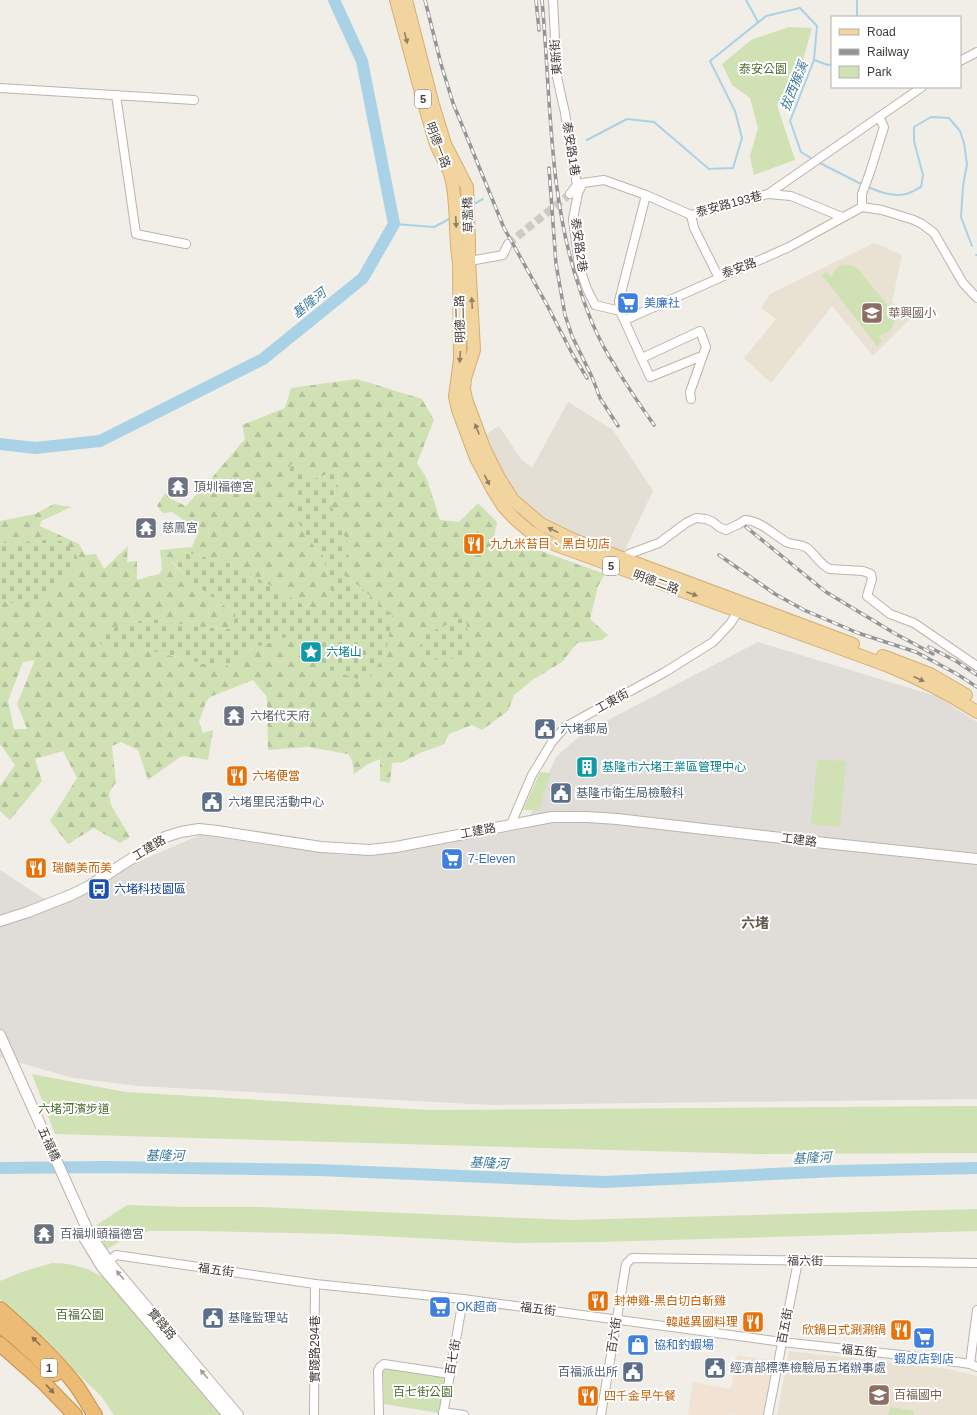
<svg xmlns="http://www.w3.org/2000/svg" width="977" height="1415" font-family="Arial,'Noto Sans TC',sans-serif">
<defs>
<pattern id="forest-firs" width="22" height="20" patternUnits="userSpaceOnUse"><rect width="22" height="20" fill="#d0e1b4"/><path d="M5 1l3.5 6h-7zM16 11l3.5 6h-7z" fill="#b4c29b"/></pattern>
<pattern id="cemetery-stones" width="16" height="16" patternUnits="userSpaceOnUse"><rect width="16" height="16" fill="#d0e1b4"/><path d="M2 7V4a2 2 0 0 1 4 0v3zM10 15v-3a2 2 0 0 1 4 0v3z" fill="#b4c29b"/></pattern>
</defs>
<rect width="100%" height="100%" fill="#f1ede7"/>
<!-- residential -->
<polygon fill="#e4dfd5" points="568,402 613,430 653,491 624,552 559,529 533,512 508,482 483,436 499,426 521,459 532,468"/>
<!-- commercial -->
<polygon fill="#f1e2d4" points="737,1355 774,1361 763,1415 737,1415 729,1414 729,1415 688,1415 693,1382 731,1389"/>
<!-- industrial -->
<polygon fill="#e0dcd8" points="758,642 936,696 977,722 977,1099 490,1105 138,1086 73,1078 0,1057 0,870 55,906 85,894 119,870 200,835 340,855 386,854 524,829 556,757 583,733"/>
<!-- education -->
<g fill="#e9e1d2">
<polygon points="874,243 902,255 892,302 912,317 873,356 832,306 771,383 744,358 776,319 761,308 770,294"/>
<polygon points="789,1351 948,1369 977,1376 977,1415 777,1415"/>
</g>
<!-- forest -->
<path fill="url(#forest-firs)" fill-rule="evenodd" d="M357,379L422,399L434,420L417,463L427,479L440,520L459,522L478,503L497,522L494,537L517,550L524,545L605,574L598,586L590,619L608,635L602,640L577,643L562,662L534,679L514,695L508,711L482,730L472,725L449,734L444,744L420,753L403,762L392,763L390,783L380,781V759L368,764L354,774L352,760L348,754L308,747L268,750L267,697L253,680L210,697L206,702L199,722L203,733L213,730L208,760L184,756L180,757L148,780L138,750L121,742L112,746L116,782L109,793L111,805L130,837L120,843L94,828L68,844L50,821L77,778L63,751L35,759L42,781L10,820L0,811V786L15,765L1,745L0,746V599L11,603L46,540L0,544V521L35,514L54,504L71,507L41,521L40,526L79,544L85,555L96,554L104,569L128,546L127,562L137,561V580L159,574L162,569L160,550L192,547L197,535L192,526L172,512L163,513L157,506L165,493L171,499L186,506L210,480L245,439L242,425L285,408L291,388ZM285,473L313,479L329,474H339L331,505L349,547L342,574L361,588L392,615L321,659L308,645L289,636L253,648L224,667L209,665L140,648L129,622L159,619L176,624L221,629H231L236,614L193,583L171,562L180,551L233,564L302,604L321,611L333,599L323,555L314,546L302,500ZM35,660L17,704L27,729H14L8,701L23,662Z"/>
<!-- cemetery -->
<g fill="url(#cemetery-stones)">
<path d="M292,463L313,479L329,474H339L331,505L349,547L342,574L361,588L392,615L386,653L367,682L324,668C318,649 305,644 289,636L253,648L224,667L209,665L140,648L106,649L100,643L98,634L129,622L159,619L176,624L221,629H231L236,614L193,583L171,561L180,551L233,564L302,604L321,611L333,599L323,555L314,546L294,516L302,500L285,473Z"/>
<polygon points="46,540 64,541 75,553 80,565 37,603 11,603 0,599 0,544"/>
<polygon points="466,616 470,658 422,660 422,636"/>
</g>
<!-- park -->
<g fill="#d0e1b4">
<polygon points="789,27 812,28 802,63 777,105 795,160 754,175 750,156 758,128 750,98 732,85 722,64 751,40"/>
<path d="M849,265L853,266L858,269L895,314C896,325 890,335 878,335L882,341L877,346L822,275L826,272L832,277C834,268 839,265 849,265Z"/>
<polygon points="817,760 846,761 840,827 811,824"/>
<polygon points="540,772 551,773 539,810 523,810"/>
<polygon points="32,1074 125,1092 428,1110 977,1106 977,1153 755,1154 55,1134"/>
<polygon points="127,1205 187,1207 259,1207 571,1220 977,1209 977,1231 598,1242 513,1243 338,1234 198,1231 150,1231 122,1240 106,1250 92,1228"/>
<path d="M52,1263C76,1263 91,1269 110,1282L222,1415H114L101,1396L0,1299V1281L22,1272Z"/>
<polygon points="383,1368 445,1376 439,1413 384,1404"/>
<polygon points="890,1407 914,1411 913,1415 888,1415"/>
</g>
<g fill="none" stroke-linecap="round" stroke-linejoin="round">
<!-- stream -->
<g stroke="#aad2e7" stroke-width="2">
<polyline points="746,0 758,22"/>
<polyline points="857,0 857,17"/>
<polyline points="814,60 828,65 832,64"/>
<polyline points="587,140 627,119 654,122 709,169 733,168 742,138 735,111 710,61 766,16 800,8 817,26 814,60 790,121 801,152 814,160"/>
<polyline points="818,162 863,185"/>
<path d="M868,187C880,192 892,197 906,194C911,193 916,189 921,187L923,175L914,141V127L931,117L949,118L960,131L964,143L967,164L963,186L961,217L972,246"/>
<polyline points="472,205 483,199"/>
<polyline points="394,224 434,227 451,218"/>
<polyline points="976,255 977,255"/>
</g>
<!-- river -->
<g stroke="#aad2e7" stroke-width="12">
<polyline points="0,444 35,448 100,441 263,359 363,278 394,224 362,61 334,0"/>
<polyline points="0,1168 106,1167 319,1170 604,1182 837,1171 977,1168"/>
</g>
<!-- minor-tunnel -->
<polyline stroke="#cecac4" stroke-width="8" stroke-dasharray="8 4" stroke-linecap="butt" points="508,244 570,194"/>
<!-- minor casing -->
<g stroke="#bbb4aa" stroke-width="10">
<g id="minor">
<polyline points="553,0 557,77 565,113 577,185"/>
<polyline points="960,61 977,52"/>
<polyline points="0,88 194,100"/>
<polyline points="116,95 136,234 186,244"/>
<polyline points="583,183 578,193 573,219 579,266 587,289 595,305 620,311"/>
<polyline points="570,194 577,185 583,183 604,180 646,195 691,215 694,228 719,278"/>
<polyline points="768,194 791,196 842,217"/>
<polyline points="646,195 619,301 620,311 650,377 702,356"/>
<polyline points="862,207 862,194 870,172 884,127 879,117"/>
<polyline points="691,215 768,194 922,87"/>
<polyline points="464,262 503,255 508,244"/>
<polyline points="625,320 789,247 862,207 882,210 914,220 922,224 934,233 963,283 977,298"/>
<polyline points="642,358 700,331 706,347 690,392 691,399"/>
<path d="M629,554L659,543L686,523L696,518L706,519L713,522L719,527L726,530L739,524L745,520C761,521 773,534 786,542C792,545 801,544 807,548C815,554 820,565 830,569L863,571L871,574L872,579L867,596L890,614L914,623L977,666"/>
<polyline points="511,824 532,775 552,742 565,727 665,672 713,642 730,624 741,607"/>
<polyline points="104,1265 116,1255 315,1284 463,1299 782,1342 928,1358 970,1364 977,1367"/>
<polyline points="970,1364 977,1310"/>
<polyline points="443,1412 464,1415"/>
<polyline points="314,1415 315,1284"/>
<polyline points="379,1415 378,1371 380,1367 384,1364 450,1374"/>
<polyline points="443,1415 463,1299"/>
<polyline points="601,1415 626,1264 632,1258 977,1263"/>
<polyline points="768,1415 798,1261"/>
</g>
</g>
<!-- tertiary casing -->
<g stroke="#bbb4aa" stroke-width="12">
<g id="tertiary">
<polyline points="0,921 28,912 71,895 89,886 165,837 181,832 199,829 217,831 321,847 370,850 396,847 552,817 587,817 617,819 825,843 977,859"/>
<polyline points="0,1035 88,1231 108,1261 238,1415"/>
<polyline points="83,1236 102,1267 228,1415"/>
</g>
</g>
<!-- primary casing -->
<g stroke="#d5af71" stroke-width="14">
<g id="primary">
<path d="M396,0C409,47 421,95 435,141C439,154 448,165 451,177C458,205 454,234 459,262L460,359L455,397L458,410L476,458L493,490L503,506L514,518L529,531L548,542L886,665C918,678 948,693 977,712"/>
<polyline points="406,0 433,105 445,144 467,187 469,242 469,261 474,350 465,378 464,389 466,399 484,448 499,478 513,500 541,524 574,540 853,644"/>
<polyline points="883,656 930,674 966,695"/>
</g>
</g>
<!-- motorway casing -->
<g stroke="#ca9048" stroke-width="16">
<g id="motorway">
<path d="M0,1309C26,1332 53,1356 75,1384C82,1393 88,1405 95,1415"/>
<polyline points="0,1325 16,1338 55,1374"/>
<polyline points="0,1344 43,1382 75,1415"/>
</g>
</g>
<!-- minor -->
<use href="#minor" stroke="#fff" stroke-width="8"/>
<!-- tertiary -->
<use href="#tertiary" stroke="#fff" stroke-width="10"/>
<!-- primary -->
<use href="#primary" stroke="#f2d49f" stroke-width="12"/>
<!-- motorway -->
<use href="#motorway" stroke="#ecbc77" stroke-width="14"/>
<!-- rail casing -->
<g stroke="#959595" stroke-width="3.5">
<g id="rail">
<polyline points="425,0 441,64 453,103 504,228 547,305 573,355 587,378"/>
<polyline points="536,0 539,30"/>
<path d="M542,0C551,98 548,199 581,293C589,317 600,343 614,364C626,385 640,405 654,425"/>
<polyline points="549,168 556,264 565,315 572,336 592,377 600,398 618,426"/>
<polyline points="746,527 826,592 894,633 933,654"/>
<polyline points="719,555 775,594 804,610 858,633 916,652 957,674 977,687"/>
<polyline points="929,647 956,661 977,675"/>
</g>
</g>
<!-- rail -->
<use href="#rail" stroke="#fff" stroke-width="2" stroke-dasharray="6" stroke-linecap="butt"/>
</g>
<!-- one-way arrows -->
<defs><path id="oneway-solid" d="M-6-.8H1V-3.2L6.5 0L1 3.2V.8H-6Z"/></defs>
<g fill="#928166">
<use href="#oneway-solid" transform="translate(406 38) rotate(75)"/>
<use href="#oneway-solid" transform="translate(456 222) rotate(87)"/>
<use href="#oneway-solid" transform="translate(472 303) rotate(-93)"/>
<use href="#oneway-solid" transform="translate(460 357) rotate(94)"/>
<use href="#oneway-solid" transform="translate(477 429) rotate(-112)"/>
<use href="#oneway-solid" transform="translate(487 480) rotate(63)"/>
<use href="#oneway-solid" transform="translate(553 530) rotate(-154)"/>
<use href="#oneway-solid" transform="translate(692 594) rotate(20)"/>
<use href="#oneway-solid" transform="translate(919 679) rotate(25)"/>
</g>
<g fill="#a19e9b">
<use href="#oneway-solid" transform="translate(120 1275) rotate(-130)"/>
<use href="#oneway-solid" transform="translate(204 1374) rotate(-130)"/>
</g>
<g fill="#877051">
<use href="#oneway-solid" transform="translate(36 1341) rotate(-135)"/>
<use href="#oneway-solid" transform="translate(50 1389) rotate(47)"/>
</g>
<!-- icons -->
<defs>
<g id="supermarket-square" transform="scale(1.15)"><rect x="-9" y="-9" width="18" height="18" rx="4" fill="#3f7fe0" stroke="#fff"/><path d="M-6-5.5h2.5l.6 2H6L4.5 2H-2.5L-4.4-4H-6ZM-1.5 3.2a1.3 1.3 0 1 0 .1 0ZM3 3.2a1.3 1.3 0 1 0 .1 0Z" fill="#fff"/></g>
<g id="school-square" transform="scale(1.15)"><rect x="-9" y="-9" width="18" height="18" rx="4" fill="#8d6e63" stroke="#fff"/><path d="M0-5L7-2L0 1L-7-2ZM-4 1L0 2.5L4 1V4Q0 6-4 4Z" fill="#fff"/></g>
<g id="temple-square" transform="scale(1.15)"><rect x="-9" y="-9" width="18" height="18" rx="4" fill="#6b7280" stroke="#fff"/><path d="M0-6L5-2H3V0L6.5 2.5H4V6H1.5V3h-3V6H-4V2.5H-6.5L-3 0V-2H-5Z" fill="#fff"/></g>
<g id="restaurant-square" transform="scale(1.15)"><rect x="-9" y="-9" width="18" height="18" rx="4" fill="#e8710a" stroke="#fff"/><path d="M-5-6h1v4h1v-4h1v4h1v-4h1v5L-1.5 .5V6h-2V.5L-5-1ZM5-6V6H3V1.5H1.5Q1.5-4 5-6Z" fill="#fff"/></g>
<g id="sight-square" transform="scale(1.15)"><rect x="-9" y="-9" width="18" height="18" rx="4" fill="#0f9aa8" stroke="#fff"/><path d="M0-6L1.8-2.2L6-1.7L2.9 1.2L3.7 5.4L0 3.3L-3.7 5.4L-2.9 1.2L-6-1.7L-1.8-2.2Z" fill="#fff"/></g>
<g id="civic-square" transform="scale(1.15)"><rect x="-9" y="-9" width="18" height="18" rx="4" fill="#5c6f8a" stroke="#fff"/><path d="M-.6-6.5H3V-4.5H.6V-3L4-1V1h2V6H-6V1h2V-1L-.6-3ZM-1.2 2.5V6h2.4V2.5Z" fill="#fff"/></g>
<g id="building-square" transform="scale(1.15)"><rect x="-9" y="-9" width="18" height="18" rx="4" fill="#0f9aa8" stroke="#fff"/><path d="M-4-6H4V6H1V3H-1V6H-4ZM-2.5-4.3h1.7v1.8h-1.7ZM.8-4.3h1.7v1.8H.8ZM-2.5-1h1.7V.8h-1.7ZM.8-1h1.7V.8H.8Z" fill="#fff"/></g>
<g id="bus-square" transform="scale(1.15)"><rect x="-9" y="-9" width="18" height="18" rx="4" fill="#1a4fb4" stroke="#fff"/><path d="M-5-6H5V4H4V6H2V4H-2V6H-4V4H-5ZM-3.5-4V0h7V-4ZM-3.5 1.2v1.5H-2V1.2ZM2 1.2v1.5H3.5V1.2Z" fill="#fff"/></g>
<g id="shop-square" transform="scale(1.15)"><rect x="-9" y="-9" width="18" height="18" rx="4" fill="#3f7fe0" stroke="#fff"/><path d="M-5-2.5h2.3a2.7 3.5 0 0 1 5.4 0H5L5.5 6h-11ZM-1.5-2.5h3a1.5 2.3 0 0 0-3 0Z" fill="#fff"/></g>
</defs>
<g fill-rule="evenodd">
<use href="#supermarket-square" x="628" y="303"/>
<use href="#school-square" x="872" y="313"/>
<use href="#temple-square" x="178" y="487"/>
<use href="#temple-square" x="146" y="528"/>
<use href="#restaurant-square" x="474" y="544"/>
<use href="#sight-square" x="311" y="652"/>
<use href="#temple-square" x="234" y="716"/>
<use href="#civic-square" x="545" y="729"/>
<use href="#building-square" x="587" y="767"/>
<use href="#restaurant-square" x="237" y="776"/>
<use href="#civic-square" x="561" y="793"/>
<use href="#civic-square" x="212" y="802"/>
<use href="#supermarket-square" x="452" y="859"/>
<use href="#restaurant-square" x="36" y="868"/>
<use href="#bus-square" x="99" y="889"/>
<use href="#temple-square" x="44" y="1234"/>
<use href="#restaurant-square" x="598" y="1301"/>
<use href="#supermarket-square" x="440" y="1307"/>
<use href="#civic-square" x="213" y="1318"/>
<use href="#restaurant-square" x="753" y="1322"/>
<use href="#restaurant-square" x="901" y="1330"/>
<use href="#supermarket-square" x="924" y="1338"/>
<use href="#shop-square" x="638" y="1345"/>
<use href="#civic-square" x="715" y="1368"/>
<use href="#civic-square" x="633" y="1372"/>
<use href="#school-square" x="879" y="1395"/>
<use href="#restaurant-square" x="588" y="1396"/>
</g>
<g text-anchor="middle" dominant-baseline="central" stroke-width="4" stroke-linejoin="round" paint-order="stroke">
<!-- shield labels -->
<g fill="#fff" stroke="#7b7773" stroke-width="1">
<rect x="415" y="90" width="16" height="18" rx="3"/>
<rect x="603" y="557" width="16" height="18" rx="3"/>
<rect x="41" y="1359" width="16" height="18" rx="3"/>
</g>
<g font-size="11" font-weight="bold" fill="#433d37">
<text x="423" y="99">5</text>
<text x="611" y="566">5</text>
<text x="49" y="1368">1</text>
</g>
<!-- street labels -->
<g font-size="12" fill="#433d37" stroke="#fff">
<text transform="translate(556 57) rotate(-94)">東新街</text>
<text transform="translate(438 145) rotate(69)">明德一路</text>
<text transform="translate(571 149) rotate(81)">泰安路1巷</text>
<text transform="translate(729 204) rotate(-15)">泰安路193巷</text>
<text transform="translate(468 215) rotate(-92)">草濫橋</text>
<text transform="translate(579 245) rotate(82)">泰安路2巷</text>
<text transform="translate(739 268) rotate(-20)">泰安路</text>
<text transform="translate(460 319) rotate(-91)">明德二路</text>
<text transform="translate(656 582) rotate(20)">明德二路</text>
<text transform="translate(612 701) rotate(-29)">工東街</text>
<text transform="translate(478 831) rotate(-11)">工建路</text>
<text transform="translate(799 840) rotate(7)">工建路</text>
<text transform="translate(149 848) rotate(-31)">工建路</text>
<text transform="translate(49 1144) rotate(66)">五福橋</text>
<text transform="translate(805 1261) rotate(1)">福六街</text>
<text transform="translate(216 1270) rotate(8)">福五街</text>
<text transform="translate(538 1309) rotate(7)">福五街</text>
<text transform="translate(162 1324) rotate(50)">實踐路</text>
<text transform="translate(785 1326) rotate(-79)">百五街</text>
<text transform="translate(614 1335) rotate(-81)">百六街</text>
<text transform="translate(315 1349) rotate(-90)">實踐路294巷</text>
<text transform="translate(859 1351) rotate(6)">福五街</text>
<text transform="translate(453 1357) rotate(-80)">百七街</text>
</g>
<!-- park labels -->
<g font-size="12" fill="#4c6e31" stroke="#fff">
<text x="763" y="69">泰安公園</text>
<text x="74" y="1109">六堵河濱步道</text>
<text x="80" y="1315">百福公園</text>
<text x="423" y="1392">百七街公園</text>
</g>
<!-- shop labels -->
<g font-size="12" fill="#366cbe" stroke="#fff" text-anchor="start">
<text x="644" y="303">美廉社</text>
<text x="468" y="859">7-Eleven</text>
<text x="456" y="1307">OK超商</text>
<text x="654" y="1345">協和釣蝦場</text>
<text x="924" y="1359" text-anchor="middle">蝦皮店到店</text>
</g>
<!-- education labels -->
<g font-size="12" fill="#785e54" stroke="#fff" text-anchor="start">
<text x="888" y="313">華興國小</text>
<text x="894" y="1395">百福國中</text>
</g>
<!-- worship labels -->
<g font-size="12" fill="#5b616d" stroke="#fff" text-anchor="start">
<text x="194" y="487">頂圳福德宮</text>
<text x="162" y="528">慈鳳宮</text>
<text x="250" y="716">六堵代天府</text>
<text x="60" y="1234">百福圳頭福德宮</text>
</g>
<!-- food labels -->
<g font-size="12" fill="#c56008" stroke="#fff" text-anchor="start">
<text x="490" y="544">九九米苔目、黑白切店</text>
<text x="252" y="776">六堵便當</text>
<text x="52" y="868">瑞麟美而美</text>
<text x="614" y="1301">封神雞-黑白切白斬雞</text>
<text x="738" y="1322" text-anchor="end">韓越異國料理</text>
<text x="886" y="1330" text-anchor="end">欣鍋日式涮涮鍋</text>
<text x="604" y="1396">四千金早午餐</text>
</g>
<!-- culture labels -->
<g font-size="12" fill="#0d838f" stroke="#fff" text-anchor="start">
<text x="326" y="652">六堵山</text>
<text x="602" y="767">基隆市六堵工業區管理中心</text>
</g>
<!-- service labels -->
<g font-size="12" fill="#4e5e75" stroke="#fff" text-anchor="start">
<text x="560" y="729">六堵郵局</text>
<text x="576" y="793">基隆市衛生局檢驗科</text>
<text x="228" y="802">六堵里民活動中心</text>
<text x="228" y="1318">基隆監理站</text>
<text x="730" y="1368">經濟部標準檢驗局五堵辦事處</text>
<text x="618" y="1372" text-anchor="end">百福派出所</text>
</g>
<!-- transit labels -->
<g font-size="12" fill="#164399" stroke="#fff" text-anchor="start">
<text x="114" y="889">六堵科技園區</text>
</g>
<!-- water labels -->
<g font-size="13" font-style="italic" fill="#3b7a9b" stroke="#fff">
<text transform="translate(794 86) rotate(-68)">拔西猴溪</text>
<text transform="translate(309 303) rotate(-39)">基隆河</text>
<text x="165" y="1155">基隆河</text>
<text transform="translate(812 1158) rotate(-3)">基隆河</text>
<text transform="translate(489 1163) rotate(2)">基隆河</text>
</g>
<!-- quarter labels -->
<g font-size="14" font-weight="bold" fill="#655a4f" stroke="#fff">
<text x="755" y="923">六堵</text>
</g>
</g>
<!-- legend -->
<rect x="831" y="16" width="130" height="72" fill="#ffffff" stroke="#b4b1af"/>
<rect x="839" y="29" width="20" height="6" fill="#f2d49f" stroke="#b4b1af"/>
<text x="867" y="36" font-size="12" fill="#433d37">Road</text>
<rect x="839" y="49" width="20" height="6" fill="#959595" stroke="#b4b1af"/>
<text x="867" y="56" font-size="12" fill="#433d37">Railway</text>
<rect x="839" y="66" width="20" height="12" fill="#d0e1b4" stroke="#b4b1af"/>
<text x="867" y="76" font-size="12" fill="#433d37">Park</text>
</svg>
